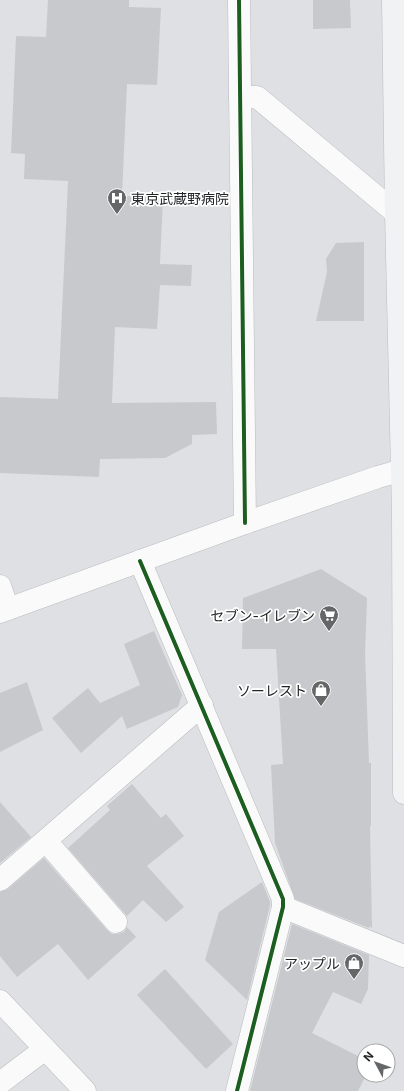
<svg xmlns="http://www.w3.org/2000/svg" width="404" height="1091" font-family="Inter,'Noto Sans JP',sans-serif">
<rect width="100%" height="100%" fill="#dee0e3"/>
<!-- building -->
<g fill="#c8c9cc">
<polygon points="48,0 129,0 129,7 161,8 157,85 127,84 122,196 163,198 160,264 192,265 191,286 160,285 157,329 115,327 112,403 216,402 217,434 192,435 192,444 165,458 100,459 99,477 0,473 0,397 58,399 68,181 24,179 25,154 11,153 16,36 46,37"/>
<polygon points="313,0 350,0 351,28 313,29"/>
<polygon points="364,242 364,321 316,321 327,272 326,259 336,243"/>
<polygon points="321,569 367,598 365,653 369,763 371,763 371,826 370,826 372,928 369,926 369,928 295,899 275,843 271,765 283,764 276,649 242,649 243,598"/>
<polygon points="154,631 182,695 178,707 127,729 122,716 81,753 52,718 88,688 100,703 140,685 124,644"/>
<polygon points="27,682 43,730 0,752 0,693"/>
<polygon points="132,784 161,818 166,814 184,836 147,866 184,907 166,922 143,900 127,916 68,848 110,810 107,806"/>
<polygon points="0,802 31,837 0,863"/>
<polygon points="44,858 107,930 112,934 118,934 124,932 127,927 136,937 88,980 58,944 17,977 0,956 0,892 8,889"/>
<polygon points="262,882 270,902 270,905 247,1000 205,960 219,912"/>
<polygon points="292,924 369,955 368,989 361,1004 333,992 312,1033 364,1059 364,1079 358,1091 250,1091"/>
<polygon points="165,969 233,1044 206,1069 137,995"/>
</g>
<g fill="none" stroke-linecap="round" stroke-linejoin="round">
<!-- minor casing -->
<g stroke="#bbbcbf" stroke-width="23">
<g id="minor">
<polyline points="239,0 245,523"/>
<polyline points="240,97 257,97 396,213"/>
<polyline points="140,561 283,899 283,907 237,1091"/>
<polyline points="0,586 8,609"/>
<polyline points="0,612 245,523 378,477 402,470"/>
<polyline points="46,841 116,922"/>
<polyline points="0,880 202,705"/>
<polyline points="283,907 404,956"/>
<polyline points="0,1001 85,1091"/>
<polyline points="0,1083 45,1049"/>
</g>
</g>
<!-- major casing -->
<g stroke="#bbbcbd" stroke-width="23">
<polyline id="major" points="393,0 396,213 403,513 404,793"/>
</g>
<!-- minor -->
<use href="#minor" stroke="#fafafb" stroke-width="22"/>
<!-- major -->
<use href="#major" stroke="#f1f2f4" stroke-width="22"/>
<!-- cycleway casing -->
<g stroke="#fff" stroke-width="6">
<g id="cycleway">
<polyline points="239,0 245,523"/>
<polyline points="140,561 283,899 283,907 237,1091"/>
</g>
</g>
<!-- cycleway -->
<use href="#cycleway" stroke="#1b5e20" stroke-width="4"/>
</g>
<!-- icons -->
<defs>
<g id="hospital-pin" transform="scale(1)"><path d="M0 17L-7.5 6A9.5 9.5 0 1 1 7.5 6Z" fill="#646668" stroke="#fff"/><path d="M-5-5h3v3.5h4V-5h3V5h-3V1.5h-4V5h-3Z" fill="#fff"/></g>
<g id="supermarket-pin" transform="scale(1)"><path d="M0 17L-7.5 6A9.5 9.5 0 1 1 7.5 6Z" fill="#646668" stroke="#fff"/><path d="M-6-5.5h2.5l.6 2H6L4.5 2H-2.5L-4.4-4H-6ZM-1.5 3.2a1.3 1.3 0 1 0 .1 0ZM3 3.2a1.3 1.3 0 1 0 .1 0Z" fill="#fff"/></g>
<g id="shop-pin" transform="scale(1)"><path d="M0 17L-7.5 6A9.5 9.5 0 1 1 7.5 6Z" fill="#646668" stroke="#fff"/><path d="M-5-2.5h2.3a2.7 3.5 0 0 1 5.4 0H5L5.5 6h-11ZM-1.5-2.5h3a1.5 2.3 0 0 0-3 0Z" fill="#fff"/></g>
</defs>
<g fill-rule="evenodd">
<use href="#hospital-pin" x="117" y="198"/>
<use href="#supermarket-pin" x="329" y="615"/>
<use href="#shop-pin" x="321" y="690"/>
<use href="#shop-pin" x="354" y="963"/>
</g>
<g text-anchor="middle" dominant-baseline="central" stroke-width="3.5" stroke-linejoin="round" paint-order="stroke">
<!-- poi labels -->
<g font-size="14" fill="#232426" stroke="#fff" text-anchor="end">
<text x="131" y="198" text-anchor="start">東京武蔵野病院</text>
<text x="315" y="615">セブン-イレブン</text>
<text x="307" y="690">ソーレスト</text>
<text x="340" y="963">アップル</text>
</g>
</g>
<!-- north arrow -->
<g transform="translate(376 1063) rotate(311)"><circle r="19" fill="#ffffff" stroke="#a7a7a8"/>
<path d="M0-3L7 15L0 10L-7 15Z" fill="#646668"/>
<text y="-6" font-size="11" font-weight="bold" text-anchor="middle" fill="#232426">N</text>
</g>
</svg>
